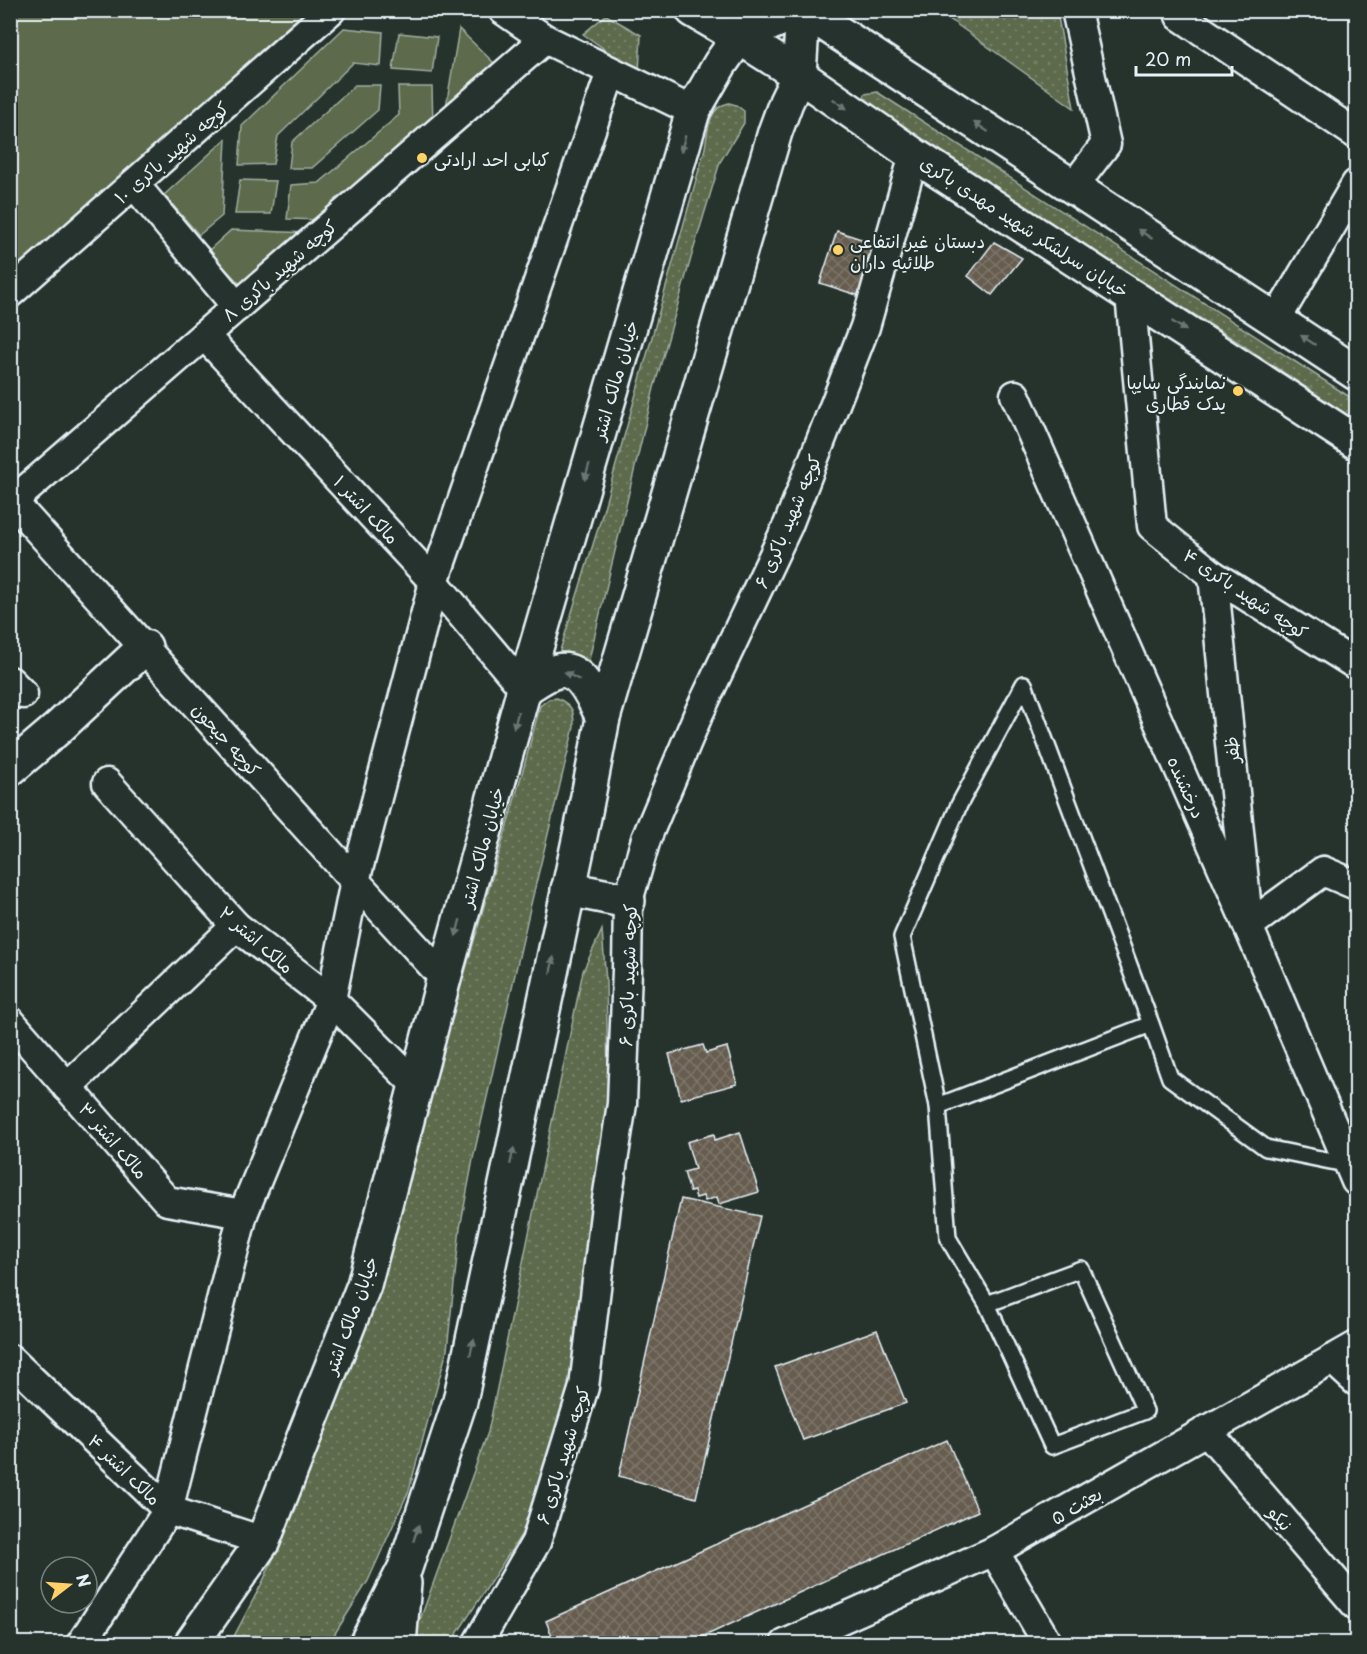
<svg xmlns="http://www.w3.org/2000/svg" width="1367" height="1654" font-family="'Playpen Sans','Playpen Sans Arabic',sans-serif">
<defs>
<pattern id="grass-dots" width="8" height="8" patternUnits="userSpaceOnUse" patternTransform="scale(1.5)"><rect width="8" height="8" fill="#5d6b4c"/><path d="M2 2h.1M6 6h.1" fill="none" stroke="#748167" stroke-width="1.8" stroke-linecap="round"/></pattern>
<pattern id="building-cross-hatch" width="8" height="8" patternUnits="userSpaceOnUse" patternTransform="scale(1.5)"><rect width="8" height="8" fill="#665d4f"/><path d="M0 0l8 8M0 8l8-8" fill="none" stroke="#7c7569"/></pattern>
</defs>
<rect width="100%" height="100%" fill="#26332d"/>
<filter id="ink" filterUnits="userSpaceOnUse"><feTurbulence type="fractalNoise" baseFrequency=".0167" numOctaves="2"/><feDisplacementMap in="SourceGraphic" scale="12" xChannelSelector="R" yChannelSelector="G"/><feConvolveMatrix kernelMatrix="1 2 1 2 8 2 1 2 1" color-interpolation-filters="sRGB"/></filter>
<g filter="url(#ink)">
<!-- grass -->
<g fill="url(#grass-dots)" stroke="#a2aea2" stroke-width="1.5">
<polygon points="938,11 1057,11 1074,108"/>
<polygon points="606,15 641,35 639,73 583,34"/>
<polygon points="877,92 1356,401 1356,421 1235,340 871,113 863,101 865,94"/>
<path d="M729,103L736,105L744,111V123L720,162L693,251L654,388L587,668L558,657L600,522L705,148C708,130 708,107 729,103Z"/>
<path d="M557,698C573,706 574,710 574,727L531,904L474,1154L460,1228L447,1350L409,1490L368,1581L329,1643L230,1644L263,1581L294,1513L386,1238L464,976L525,763L540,706L549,699Z"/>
<polygon points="602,930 606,981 609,1122 570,1395 525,1529 451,1643 412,1642 488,1432 583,971"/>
</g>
<!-- green -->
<g fill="#5d6b4c" stroke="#a2aea2" stroke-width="1.5">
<polygon points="11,10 307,11 11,274"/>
<polygon points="437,11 443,16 352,15 357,11"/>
<polygon points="344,28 383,32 381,66 353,63 278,136 273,164 239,165 242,126"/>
<polygon points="459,29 495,64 445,113"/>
<polygon points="399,33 437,37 432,73 393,70"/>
<polygon points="355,85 380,85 378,110 312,168 289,168 292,142"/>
<polygon points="398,87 432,87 433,127 326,220 287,219 291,185 319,183 399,115"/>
<polygon points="226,139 222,216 199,235 164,195"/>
<polygon points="240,180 276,181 271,214 235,214"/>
<polygon points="231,230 308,233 242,286 208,251"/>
</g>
<!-- building -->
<g fill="url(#building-cross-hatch)" stroke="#e8f1f8" stroke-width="1.5">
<polygon points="837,231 879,245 863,297 820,283"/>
<polygon points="994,242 1022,258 992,295 968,276"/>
<polygon points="703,1045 706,1053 727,1047 737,1084 681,1099 669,1054"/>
<polygon points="740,1132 759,1192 719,1204 717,1197 705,1201 703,1196 696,1198 694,1191 690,1192 684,1172 695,1169 687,1142 714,1134 715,1140"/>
<polygon points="681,1199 760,1216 696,1498 619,1476"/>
<polygon points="877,1330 906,1403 803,1440 775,1367"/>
<polygon points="947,1440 978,1511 687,1644 555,1644 546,1621"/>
</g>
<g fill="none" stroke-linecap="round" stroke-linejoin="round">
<!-- service casing -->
<g stroke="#e8f1f8" stroke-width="20">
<g id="service">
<polyline points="1151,1024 938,1106 902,937 959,805 1024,684 1151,1024 1170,1078 1266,1148 1350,1165"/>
<polyline points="938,1106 948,1238 987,1304 1052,1446 1145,1411 1081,1269 987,1304"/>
</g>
</g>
<!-- minor casing -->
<g stroke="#e8f1f8" stroke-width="33">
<g id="minor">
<polyline points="503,10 545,39 693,111"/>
<polyline points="1180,16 1356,134"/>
<polyline points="134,184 237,307"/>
<polyline points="1073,187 1106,144 1076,10"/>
<polyline points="10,293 331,10"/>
<polyline points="1130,295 1152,526 1213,575 1356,665"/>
<polyline points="1276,320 1356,184"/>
<polyline points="204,335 434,582 524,689"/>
<polyline points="1015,395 1248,926 1356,1181"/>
<polyline points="10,499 355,881 444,978"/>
<polyline points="13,501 545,39"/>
<polyline points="1213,575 1246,901"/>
<polyline points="10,681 23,694"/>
<polyline points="107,783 236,926 331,1000 416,1085"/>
<polyline points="1248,926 1323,871 1356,885"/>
<polyline points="10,1021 167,1201 243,1214"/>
<polyline points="67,1087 236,926"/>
<polyline points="10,1359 168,1510 263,1541"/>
<polyline points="1332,1359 1356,1381"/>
<polyline points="1206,1430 1356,1605"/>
<polyline points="994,1551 1048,1644"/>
<polyline points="81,1644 168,1510 243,1214 331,1000 355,881 434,582 611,72"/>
<polyline points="477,1644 536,1542 584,1387 606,1206 622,1104 627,970 628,901 646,839 698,715 788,525 865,327 914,155"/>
<polyline points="785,1644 994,1551 1356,1346"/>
</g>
</g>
<!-- tertiary casing -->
<g stroke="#e8f1f8" stroke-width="38">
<polyline id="tertiary" points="10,769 57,729 145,647"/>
</g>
<!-- secondary casing -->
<g stroke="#e8f1f8" stroke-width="38">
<g id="secondary">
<polyline points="693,10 739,37 799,75 914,155 1356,442"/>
<polyline points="804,10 1356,373"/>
<polyline points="739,37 801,10"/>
<path d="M524,689C535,682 545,674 557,671C582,665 595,702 603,718"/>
<polyline points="568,889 628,901"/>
<polyline points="191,1644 263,1541 364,1285 444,978 524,689 693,111 720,64 739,37"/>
<polyline points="366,1644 405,1568 460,1401 584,817 603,718 775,132 786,102 799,75 803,10"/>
<polyline points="399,1644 404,1583"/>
</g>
</g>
<!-- service -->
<use href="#service" stroke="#26332d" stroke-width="15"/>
<!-- minor -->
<use href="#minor" stroke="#26332d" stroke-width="28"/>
<!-- tertiary -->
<use href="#tertiary" stroke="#26332d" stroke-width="33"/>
<!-- secondary -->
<use href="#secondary" stroke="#26332d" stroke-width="33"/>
</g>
<!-- one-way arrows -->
<defs><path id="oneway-solid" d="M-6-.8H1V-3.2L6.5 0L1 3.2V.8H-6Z" transform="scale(1.5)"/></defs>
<g fill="#6a7674">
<use href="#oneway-solid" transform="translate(840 104) rotate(35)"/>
<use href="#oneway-solid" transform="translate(981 127) rotate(-147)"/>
<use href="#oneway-solid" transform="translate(683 144) rotate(106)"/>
<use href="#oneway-solid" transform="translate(1145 234) rotate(-147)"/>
<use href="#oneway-solid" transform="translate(1179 326) rotate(33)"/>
<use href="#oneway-solid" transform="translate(1308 340) rotate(-147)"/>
<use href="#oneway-solid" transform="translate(587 472) rotate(106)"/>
<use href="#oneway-solid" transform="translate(572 676) rotate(-152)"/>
<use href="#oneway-solid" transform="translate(516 720) rotate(105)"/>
<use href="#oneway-solid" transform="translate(458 928) rotate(105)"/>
<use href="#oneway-solid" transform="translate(552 965) rotate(-78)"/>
<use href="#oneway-solid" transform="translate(512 1156) rotate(-78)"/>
<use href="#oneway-solid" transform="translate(472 1347) rotate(-78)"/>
<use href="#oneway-solid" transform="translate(416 1533) rotate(-72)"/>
</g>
</g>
<!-- markers -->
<g fill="#ffd166" stroke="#26332d" stroke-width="2">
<circle cx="422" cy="158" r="6"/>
<circle cx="838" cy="250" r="6"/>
<circle cx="1238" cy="391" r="6"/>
</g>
<g text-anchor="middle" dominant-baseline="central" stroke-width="4.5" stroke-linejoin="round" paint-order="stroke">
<!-- street labels -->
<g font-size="18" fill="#e8f1f8" stroke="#26332d">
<text transform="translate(171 152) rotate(-41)">کوچه شهید باکری ۱۰</text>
<text transform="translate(1025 226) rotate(33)">خیابان سرلشکر شهید مهدی باکری</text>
<text transform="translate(279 270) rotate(-41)">کوچه شهید باکری ۸</text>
<text transform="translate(614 380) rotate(-74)">خیابان مالک اشتر</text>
<text transform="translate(367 509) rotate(47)">مالک اشتر ۱</text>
<text transform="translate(787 521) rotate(-67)">کوچه شهید باکری ۶</text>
<text transform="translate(1246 593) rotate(34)">کوچه شهید باکری ۴</text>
<text transform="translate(227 739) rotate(48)">کوچه جیحون</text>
<text transform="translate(1231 750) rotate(-96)">ظفر</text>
<text transform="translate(1187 787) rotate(66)">درخشنده</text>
<text transform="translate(481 847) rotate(-75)">خیابان مالک اشتر</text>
<text transform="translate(257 939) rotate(41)">مالک اشتر ۲</text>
<text transform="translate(627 975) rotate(-88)">کوچه شهید باکری ۶</text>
<text transform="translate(114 1140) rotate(49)">مالک اشتر ۳</text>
<text transform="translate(350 1315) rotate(-70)">خیابان مالک اشتر</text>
<text transform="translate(562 1455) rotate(-73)">کوچه شهید باکری ۶</text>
<text transform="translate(125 1469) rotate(44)">مالک اشتر ۴</text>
<text transform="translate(1076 1505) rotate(-30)">بعثت ۵</text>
<text transform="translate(1281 1518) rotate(49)">نیکو</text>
</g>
<!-- poi labels -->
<g font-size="18" fill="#e8f1f8" stroke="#26332d" text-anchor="start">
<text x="434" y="158">کبابی احد ارادتی</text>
<text x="850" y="240">دبستان غیر انتفاعی<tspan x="850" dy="21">طلائیه داران</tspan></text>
<text x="1226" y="381" text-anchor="end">نمایندگی سایپا<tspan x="1226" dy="21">یدک قطاری</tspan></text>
</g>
</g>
<!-- margin -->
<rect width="1367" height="1654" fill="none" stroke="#26332d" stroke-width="36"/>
<rect x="18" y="18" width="1331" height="1618" fill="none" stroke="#e8f1f8" stroke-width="2" filter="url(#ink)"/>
<!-- north arrow -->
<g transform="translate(69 1585) rotate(73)"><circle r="28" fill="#26332d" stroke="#747f7e" stroke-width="1.5"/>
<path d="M0-4.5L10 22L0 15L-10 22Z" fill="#ffd166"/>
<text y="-9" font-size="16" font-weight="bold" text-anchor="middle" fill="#e8f1f8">N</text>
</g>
<!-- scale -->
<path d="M1136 66v9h96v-9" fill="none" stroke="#e8f1f8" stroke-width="3"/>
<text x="1145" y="66" font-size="18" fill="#e8f1f8" stroke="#26332d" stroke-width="4.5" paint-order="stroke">20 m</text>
</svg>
